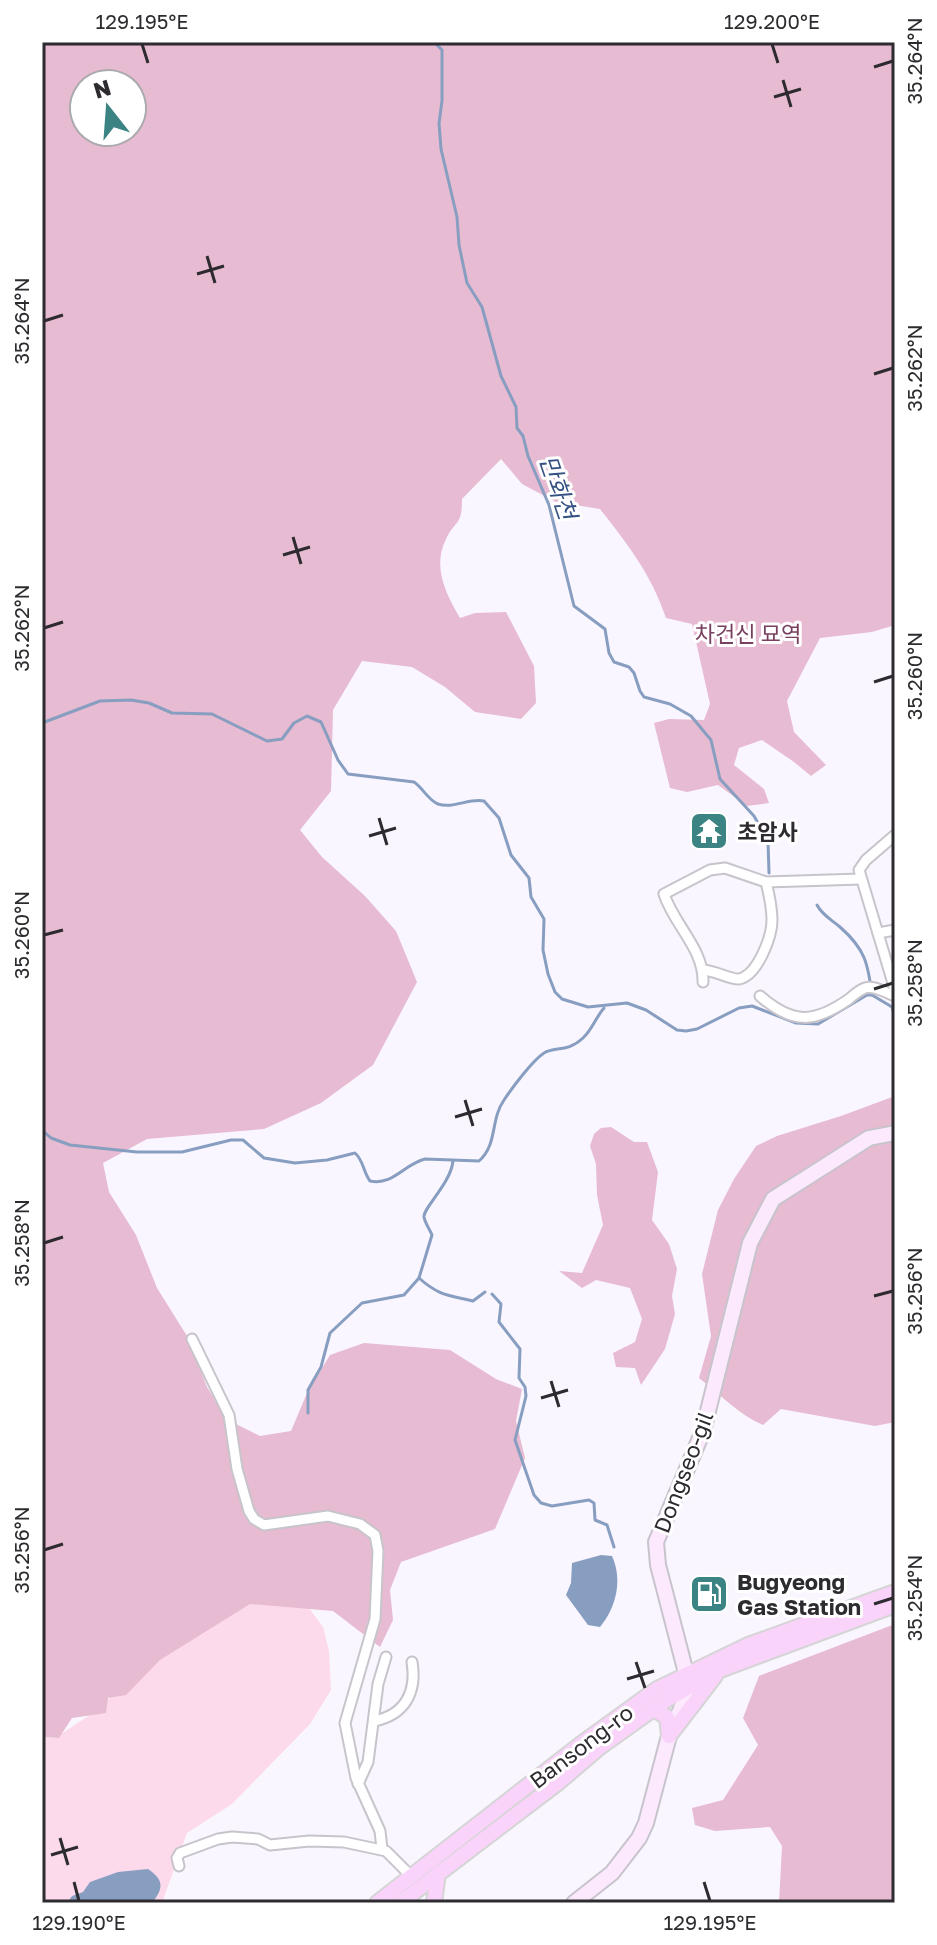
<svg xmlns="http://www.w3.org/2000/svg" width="937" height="1945" font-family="'Golos Text','Noto Sans KR',sans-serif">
<rect width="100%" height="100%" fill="#f9f6ff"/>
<!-- green -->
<polygon fill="#fddaeb" points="295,1589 323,1627 329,1651 331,1690 310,1724 232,1804 187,1833 162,1903 42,1903 42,1737 55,1738 99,1709 153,1654 253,1594"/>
<!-- forest -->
<g fill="#e7bbd1" fill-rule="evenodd">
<path d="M42,42H895V625L872,632L820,638L787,701L794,732L826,765L811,776L794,762L762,740L739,748L734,765L764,789L769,803L747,806L718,785L687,792L670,788L654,723L669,719L704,720L710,704L692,624L666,618C651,574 629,546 600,509L556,502L522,484L501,459L462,499C462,526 456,519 446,539C432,567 446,594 460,618L475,613L506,612L534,666L536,703L521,719L475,712L445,687L412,667L362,661L333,710L331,791L300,830L322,857L365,896L396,931L417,982L373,1065L321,1103L264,1129L147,1139L103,1163L109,1192L136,1235L157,1288L187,1336L207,1387L228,1420L260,1436L291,1431L307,1393L330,1355L364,1343L450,1350L496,1379L522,1389L516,1421L525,1458L495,1529L401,1562L390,1590L393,1620L380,1647L333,1611L250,1604L160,1660L126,1695L108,1698L106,1713L72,1718L59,1738L42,1737ZM84,84H132V132H84Z"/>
<path d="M895,1096V1422L875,1426L781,1409L763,1425C739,1415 720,1394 699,1378L711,1336L702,1274L718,1210L734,1179L756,1146L777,1136L841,1116Z"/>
<polygon points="611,1127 634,1142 647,1142 658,1172 652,1220 669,1244 677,1269 672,1296 675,1314 665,1349 641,1385 635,1368 616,1367 613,1353 635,1342 642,1319 630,1288 596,1280 582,1288 559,1271 582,1273 603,1225 597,1195 596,1164 590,1146 594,1134 601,1128"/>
<polygon points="895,1624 895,1903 779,1903 782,1846 770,1827 715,1831 695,1825 692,1808 723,1800 758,1745 743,1718 759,1676"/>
</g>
<!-- water -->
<g fill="#889ec1">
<path d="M601,1555L612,1556C623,1580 616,1608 600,1627L588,1625L566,1595L571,1583L572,1563Z"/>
<path d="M148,1869C164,1880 164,1888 152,1903H67L72,1896L83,1892L90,1882L118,1872Z"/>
</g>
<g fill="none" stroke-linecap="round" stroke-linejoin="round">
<!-- stream -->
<g stroke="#889ec1" stroke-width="3">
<polyline points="434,42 442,50 442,101 439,123 441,149 457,217 459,245 467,283 482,307 501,376 516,407 517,428 523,436 528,456 549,505 574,606 605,629 609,653 614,662 629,667 634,673 640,691 644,697 670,704 691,716 711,740 720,779 754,816 768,841 769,873"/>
<path d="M42,723L100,701L131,700L149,703L172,713L212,714L267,741L282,739L294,723L307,716L321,722L338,760L348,774L414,782C423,788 428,800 438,804C453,809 469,798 484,801L499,818L511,855L529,878L531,897L544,919L543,950L548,974L555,992L562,999L588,1007L627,1003L646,1010L677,1030L686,1031L697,1029L739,1008L752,1006L796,1023L818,1024L867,995H872"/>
<path d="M817,905C822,915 832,920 840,927C865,949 868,963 872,995L892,1007L895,1016"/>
<path d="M42,1130L51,1138L70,1145L137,1152H182L231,1140H243L264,1158L295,1163L327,1160L355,1153C364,1161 363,1172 370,1181C393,1186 404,1164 425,1159L479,1161C498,1144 490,1120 504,1100C512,1088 532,1061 544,1053C555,1046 567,1053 583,1038C592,1030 596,1017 604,1008"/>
<path d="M453,1161C451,1183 423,1208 424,1217C425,1223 430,1230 432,1235L419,1278C439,1296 449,1295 473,1301L485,1292"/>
<polyline points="492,1294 501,1304 499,1322 520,1349 519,1378 525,1387 526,1396 515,1440 534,1495 541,1503 552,1506 589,1500 594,1503 595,1520 607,1525 614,1547"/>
<polyline points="308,1413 308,1390 321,1367 330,1333 362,1303 404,1295 419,1278"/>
</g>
<!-- street casing -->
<g stroke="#c7c4cc" stroke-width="13">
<g id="street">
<polyline points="895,835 866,860 859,870 895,990"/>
<polyline points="878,933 895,930"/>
<path d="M703,970C717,971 731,980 739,979C758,975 772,936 772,920C772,907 769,894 766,882"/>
<path d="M703,982C704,949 674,925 664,894L710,870L725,868L766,882L861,879"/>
<path d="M760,996C793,1025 815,1023 849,999C854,995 859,990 865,988C875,985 886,993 895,996"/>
<polyline points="192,1339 229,1415 237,1469 249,1511 254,1519 264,1525 328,1516 360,1524 375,1535 378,1551 375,1619 345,1723 356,1778 380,1831 382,1849"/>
<path d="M374,1721C405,1715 417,1692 412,1662"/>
<polyline points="358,1784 368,1762 378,1684 386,1657"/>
<polyline points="179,1866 177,1858 180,1853 218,1839 232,1837 258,1839 270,1845 309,1841 344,1842 386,1851 411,1876"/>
</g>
</g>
<!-- secondary casing -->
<g stroke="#c7c4cc" stroke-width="18">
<polyline id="secondary" points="574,1903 612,1873 639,1838 646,1823 669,1736 686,1697 686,1673 658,1565 656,1542 703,1431 750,1243 773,1199 869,1138 895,1133"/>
</g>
<!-- primary casing -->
<g stroke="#d5d5d5" stroke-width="18">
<g id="primary">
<polyline points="653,1709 667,1717 669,1736"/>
<polyline points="669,1736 715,1676"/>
<polyline points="377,1903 581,1744 657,1689 748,1645 895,1592"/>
<polyline points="400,1903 559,1782 600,1747 666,1700 720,1670 895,1605"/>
<polyline points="434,1903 438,1873"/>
</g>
</g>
<!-- street -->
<use href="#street" stroke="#fff" stroke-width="9"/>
<!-- secondary -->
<use href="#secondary" stroke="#fde9fd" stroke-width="14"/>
<!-- primary -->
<use href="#primary" stroke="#fad3fb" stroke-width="14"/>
</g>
<!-- ticks -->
<path fill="none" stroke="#2d2b2f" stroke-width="3" d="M142,44L148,63M772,44L778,63M874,67L893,61M783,80L791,107M774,97L801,89M207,256L215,283M197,274L224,266M44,321L63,315M874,374L893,368M293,537L301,564M283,555L310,547M44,628L63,622M874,682L893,676M379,818L387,845M369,836L396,828M44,935L63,930M874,989L893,983M465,1100L473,1126M455,1117L482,1109M44,1243L63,1237M874,1296L893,1291M551,1381L559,1407M541,1398L568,1390M44,1550L63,1544M874,1604L893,1598M636,1662L645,1688M627,1679L654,1671M60,1838L68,1865M51,1855L78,1847M74,1882L79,1901M704,1882L710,1901"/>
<!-- icons -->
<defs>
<g id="temple-square" transform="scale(2)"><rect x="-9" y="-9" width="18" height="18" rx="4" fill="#3c8484" stroke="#fff"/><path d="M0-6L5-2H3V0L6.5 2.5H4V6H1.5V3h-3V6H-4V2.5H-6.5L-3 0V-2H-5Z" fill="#fff"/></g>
<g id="fuel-square" transform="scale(2)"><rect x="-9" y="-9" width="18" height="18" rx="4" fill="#3c8484" stroke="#fff"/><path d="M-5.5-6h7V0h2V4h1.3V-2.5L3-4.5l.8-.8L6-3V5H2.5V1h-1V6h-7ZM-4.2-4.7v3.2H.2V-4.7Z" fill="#fff"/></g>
</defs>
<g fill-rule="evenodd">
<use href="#temple-square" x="709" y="831"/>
<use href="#fuel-square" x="709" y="1594"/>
</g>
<g text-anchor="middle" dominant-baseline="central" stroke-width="6" stroke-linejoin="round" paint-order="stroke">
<!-- park labels -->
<g font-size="22" fill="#78405f" stroke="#fff">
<text x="748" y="633">차건신 묘역</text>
</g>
<!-- poi labels -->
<g font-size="22" font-weight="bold" fill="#2d2b2f" stroke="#fff" text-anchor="start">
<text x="737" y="831">초암사</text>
<text x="737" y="1581">Bugyeong<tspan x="737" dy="25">Gas Station</tspan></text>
</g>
<!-- street labels -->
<g font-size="22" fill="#2d2b2f" stroke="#fff">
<text transform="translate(683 1472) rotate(-69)">Dongseo-gil</text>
<text transform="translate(581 1746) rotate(-37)">Bansong-ro</text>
</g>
<!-- water labels -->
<g font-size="24" font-style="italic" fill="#355283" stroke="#fff">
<text transform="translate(559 487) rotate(71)">만화천</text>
</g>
</g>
<!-- border -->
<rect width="937" height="1945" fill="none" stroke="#ffffff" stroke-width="88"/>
<!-- north arrow -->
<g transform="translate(108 108) rotate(343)"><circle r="38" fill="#ffffff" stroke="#abaaac" stroke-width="2"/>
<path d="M0-6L14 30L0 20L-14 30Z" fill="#3c8484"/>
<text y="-12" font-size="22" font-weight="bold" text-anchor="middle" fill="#2d2b2f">N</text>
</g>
<rect x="44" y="44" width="849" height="1857" fill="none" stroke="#2d2b2f" stroke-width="3"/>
<g font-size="20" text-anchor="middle" fill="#2d2b2f">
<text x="142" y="29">129.195°E</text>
<text x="772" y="29">129.200°E</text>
<text transform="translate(915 61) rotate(-90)" y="7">35.264°N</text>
<text transform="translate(22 321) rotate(-90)" y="7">35.264°N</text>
<text transform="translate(915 368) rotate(-90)" y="7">35.262°N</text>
<text transform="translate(22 628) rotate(-90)" y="7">35.262°N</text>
<text transform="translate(915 676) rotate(-90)" y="7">35.260°N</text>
<text transform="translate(22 935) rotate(-90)" y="7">35.260°N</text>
<text transform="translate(915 983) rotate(-90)" y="7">35.258°N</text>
<text transform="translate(22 1243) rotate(-90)" y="7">35.258°N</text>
<text transform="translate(915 1291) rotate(-90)" y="7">35.256°N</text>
<text transform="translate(22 1550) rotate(-90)" y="7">35.256°N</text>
<text transform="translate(915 1598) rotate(-90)" y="7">35.254°N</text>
<text x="79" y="1930">129.190°E</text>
<text x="710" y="1930">129.195°E</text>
</g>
</svg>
